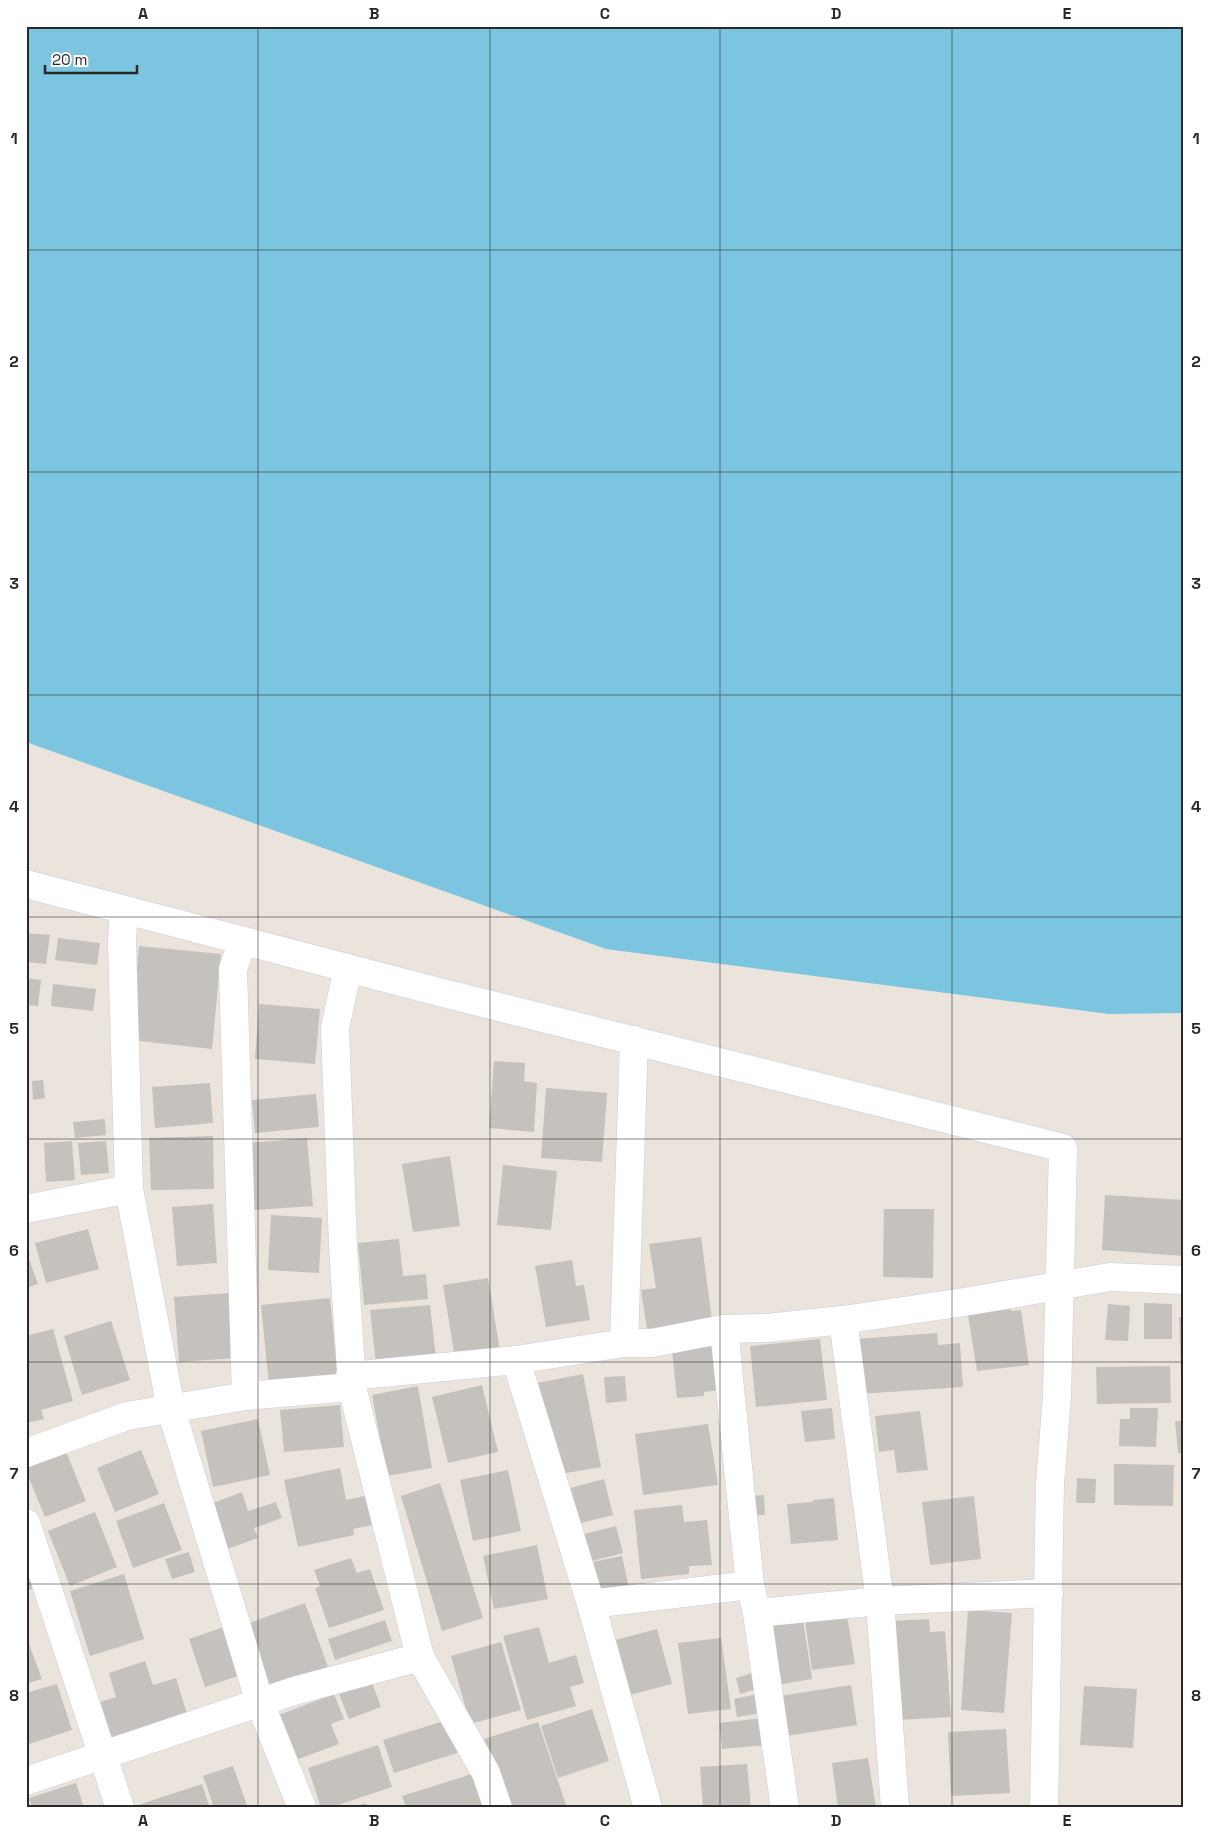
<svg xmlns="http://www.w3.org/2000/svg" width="1210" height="1834" font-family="'Space Grotesk',sans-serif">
<rect width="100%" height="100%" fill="#eae4dc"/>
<!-- water -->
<polygon fill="#7bc5e0" points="26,26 1184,26 1184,1013 1109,1014 606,949 26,742"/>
<!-- building -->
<g fill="#c5c1bc">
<polygon points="26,933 50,935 46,964 26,962"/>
<polygon points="58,938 100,943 97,965 55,960"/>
<polygon points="139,946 221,954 212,1049 130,1040"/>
<polygon points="26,978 41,980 38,1006 26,1005"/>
<polygon points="53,984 96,989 93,1011 51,1006"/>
<polygon points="259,1004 320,1009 315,1064 255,1059"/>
<polygon points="494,1061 525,1063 524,1081 537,1083 534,1132 489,1128"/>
<polygon points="43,1080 45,1098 33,1100 32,1081"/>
<polygon points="210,1083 213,1123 155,1128 152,1087"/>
<polygon points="546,1088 607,1093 602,1162 541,1158"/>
<polygon points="316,1094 319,1127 255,1133 252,1100"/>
<polygon points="105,1119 106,1135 75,1138 73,1122"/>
<polygon points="213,1136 214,1189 151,1190 149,1138"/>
<polygon points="307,1138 313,1206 254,1210 248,1143"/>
<polygon points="72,1141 75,1180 46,1182 44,1143"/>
<polygon points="106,1141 109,1173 81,1175 78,1143"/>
<polygon points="450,1156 460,1226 413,1232 402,1164"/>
<polygon points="503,1165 557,1171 551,1230 497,1225"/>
<polygon points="1105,1195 1184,1200 1184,1256 1102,1250"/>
<polygon points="213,1204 217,1263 177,1266 172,1207"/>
<polygon points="884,1209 934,1209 933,1278 883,1277"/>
<polygon points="271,1215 322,1218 319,1273 268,1270"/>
<polygon points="88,1229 99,1269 46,1283 35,1243"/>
<polygon points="701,1237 712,1320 647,1329 641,1290 656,1288 649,1244"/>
<polygon points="399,1239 403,1276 426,1274 428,1299 364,1305 358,1243"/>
<polygon points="26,1243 30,1255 26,1256"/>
<polygon points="26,1259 29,1259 38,1284 26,1288"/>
<polygon points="572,1260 576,1286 584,1285 590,1320 546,1327 535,1266"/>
<polygon points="488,1278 500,1351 455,1358 443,1285"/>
<polygon points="231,1293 236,1358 179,1362 174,1297"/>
<polygon points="330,1298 338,1379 269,1385 261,1305"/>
<polygon points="1144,1303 1172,1304 1172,1339 1144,1339"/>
<polygon points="1108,1304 1130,1306 1128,1341 1105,1340"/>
<polygon points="430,1305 436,1358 376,1364 370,1310"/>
<polygon points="1011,1309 1011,1311 1021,1310 1029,1365 977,1371 968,1315"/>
<polygon points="1179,1317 1184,1317 1184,1404 1182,1404"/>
<polygon points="111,1321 130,1380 82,1395 64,1336"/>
<polygon points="53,1329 73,1401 41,1410 44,1419 26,1423 26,1336"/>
<polygon points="937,1333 938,1345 960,1343 963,1387 859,1394 856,1339"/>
<polygon points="820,1339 827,1400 756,1407 750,1346"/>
<polygon points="716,1345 721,1390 704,1392 704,1396 677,1398 672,1350"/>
<polygon points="1170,1366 1171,1403 1097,1404 1096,1367"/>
<polygon points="583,1374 601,1467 549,1476 532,1384"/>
<polygon points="625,1376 627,1401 606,1403 604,1377"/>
<polygon points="482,1385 498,1452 448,1463 432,1397"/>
<polygon points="418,1386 432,1468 387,1476 372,1395"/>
<polygon points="340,1405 344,1447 284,1452 280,1410"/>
<polygon points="832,1408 835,1439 805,1442 801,1411"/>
<polygon points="1130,1408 1158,1408 1156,1447 1119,1446 1120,1419 1130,1419"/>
<polygon points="920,1411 928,1470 897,1473 894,1450 879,1452 875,1416"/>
<polygon points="258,1419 270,1475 213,1487 201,1431"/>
<polygon points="1175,1421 1184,1421 1184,1453 1178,1453"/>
<polygon points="708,1424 718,1485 643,1495 635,1434"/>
<polygon points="65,1449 86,1501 45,1517 26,1471 26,1464"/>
<polygon points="141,1450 159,1494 115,1512 97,1468"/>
<polygon points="1114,1464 1174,1465 1173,1506 1114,1505"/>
<polygon points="340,1468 346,1500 365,1496 372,1525 353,1529 354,1535 298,1547 284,1480"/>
<polygon points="508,1470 521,1531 473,1541 460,1480"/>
<polygon points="1077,1478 1096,1479 1095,1503 1076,1503"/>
<polygon points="604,1479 613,1515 573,1525 563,1490"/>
<polygon points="440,1483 483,1618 442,1631 401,1496"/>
<polygon points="242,1492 248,1511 276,1502 282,1518 254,1528 258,1538 224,1550 208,1505"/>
<polygon points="764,1495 765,1515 753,1516 752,1496"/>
<polygon points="974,1496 981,1559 930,1565 922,1502"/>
<polygon points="834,1498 838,1540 791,1544 787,1504 813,1502 813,1500"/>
<polygon points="164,1503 182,1550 133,1568 116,1521"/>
<polygon points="682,1505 684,1522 707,1520 712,1565 689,1566 689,1574 641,1579 634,1510"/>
<polygon points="95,1512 117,1567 70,1586 48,1531"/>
<polygon points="616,1526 623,1553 585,1563 577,1536"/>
<polygon points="537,1545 548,1599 494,1609 483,1556"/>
<polygon points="189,1552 195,1572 172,1579 165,1559"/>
<polygon points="622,1556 629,1588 593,1595 587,1563"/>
<polygon points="26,1558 36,1588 26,1591"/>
<polygon points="351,1558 357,1573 370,1569 384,1610 329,1628 315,1588 320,1586 314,1570"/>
<polygon points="124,1574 144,1639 90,1656 70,1591"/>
<polygon points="305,1603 329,1670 269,1691 246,1624"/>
<polygon points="968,1610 1012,1613 1004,1713 961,1710"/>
<polygon points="847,1615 855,1664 812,1670 805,1621"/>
<polygon points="929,1619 930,1632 945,1631 951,1717 898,1720 892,1621"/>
<polygon points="385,1620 392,1641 335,1660 328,1639"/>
<polygon points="803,1620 812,1679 777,1685 767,1626"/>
<polygon points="224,1627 241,1675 205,1687 189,1639"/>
<polygon points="539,1627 549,1663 576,1655 584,1683 570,1687 576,1706 527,1720 503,1636"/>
<polygon points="657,1629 672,1684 626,1696 611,1641"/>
<polygon points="26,1636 42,1679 26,1684"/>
<polygon points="721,1638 731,1709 688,1714 678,1643"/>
<polygon points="501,1642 521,1710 470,1724 451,1656"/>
<polygon points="145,1661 153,1685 176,1678 187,1714 112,1738 100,1702 116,1697 109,1673"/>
<polygon points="752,1673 756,1689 740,1694 736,1678"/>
<polygon points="372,1683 381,1707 349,1719 339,1694"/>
<polygon points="57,1684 72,1730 26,1745 26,1693"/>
<polygon points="851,1685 857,1725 786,1736 780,1696"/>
<polygon points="1084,1686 1137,1689 1133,1748 1080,1745"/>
<polygon points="334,1694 344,1719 331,1724 339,1744 293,1761 276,1716"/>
<polygon points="758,1694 761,1713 737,1717 734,1699"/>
<polygon points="592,1709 609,1761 558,1778 541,1726"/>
<polygon points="763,1718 766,1745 722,1749 719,1723"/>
<polygon points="450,1719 460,1752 394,1773 383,1740"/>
<polygon points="538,1722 567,1808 531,1808 531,1806 508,1808 484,1739"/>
<polygon points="1006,1729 1010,1793 951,1796 948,1732"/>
<polygon points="378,1745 392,1787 329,1808 321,1808 308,1768"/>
<polygon points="868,1758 876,1808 838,1808 832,1763"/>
<polygon points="747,1764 751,1808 703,1808 700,1767"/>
<polygon points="233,1766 248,1808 214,1808 203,1776"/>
<polygon points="475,1773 486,1808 406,1808 402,1796"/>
<polygon points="76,1783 84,1808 32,1808 29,1798"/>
<polygon points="202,1784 210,1808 138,1808 138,1805"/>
<polygon points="366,1803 367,1808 353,1808 353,1807"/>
</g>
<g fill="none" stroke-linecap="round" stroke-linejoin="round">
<!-- street casing -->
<g stroke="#cbced9" stroke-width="29">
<g id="street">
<polyline points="26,884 443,993 1063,1148 1057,1396 1050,1484 1044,1808"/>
<polyline points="124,910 122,941 129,1189 171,1409 260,1703 302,1808"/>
<polyline points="243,941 233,969 246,1396"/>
<polyline points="348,968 335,1028 343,1246 352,1387 420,1657 486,1773 498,1808"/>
<polyline points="26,1209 129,1189"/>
<polyline points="843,1320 880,1601 895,1808"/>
<polyline points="724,1329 750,1585 757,1613 785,1808"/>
<polyline points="624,1343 634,1040"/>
<polyline points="516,1360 591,1604 648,1808"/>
<polyline points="350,1376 516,1360 624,1343 652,1343 724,1329 767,1328 843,1320 964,1302 1110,1277 1184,1280"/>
<polyline points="26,1453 127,1416 246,1396 352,1387"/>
<polyline points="26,1523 120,1808"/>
<polyline points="591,1604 750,1585"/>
<polyline points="757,1613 880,1601 1049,1593"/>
<polyline points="26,1781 294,1691 420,1657"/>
</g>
</g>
<!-- street -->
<use href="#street" stroke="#fff" stroke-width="28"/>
</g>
<!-- grid -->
<path fill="none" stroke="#292929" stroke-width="1" stroke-opacity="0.55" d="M258,26V1808M490,26V1808M720,26V1808M952,26V1808M26,250H1184M26,472H1184M26,695H1184M26,917H1184M26,1139H1184M26,1362H1184M26,1584H1184"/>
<!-- border -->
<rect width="1210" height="1834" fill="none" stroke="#ffffff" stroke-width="55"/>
<!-- scale -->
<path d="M45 65v8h92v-8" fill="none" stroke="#292929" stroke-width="2.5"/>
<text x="52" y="65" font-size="15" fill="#292929" stroke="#ffffff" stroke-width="4" paint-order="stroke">20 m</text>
<rect x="28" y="28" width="1154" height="1778" fill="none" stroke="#292929" stroke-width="2"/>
<g font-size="16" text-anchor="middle" font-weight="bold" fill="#292929">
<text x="143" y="19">A</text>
<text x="374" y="19">B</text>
<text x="605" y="19">C</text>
<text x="836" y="19">D</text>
<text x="1067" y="19">E</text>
<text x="14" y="144">1</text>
<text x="1196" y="144">1</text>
<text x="14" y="367">2</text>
<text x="1196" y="367">2</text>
<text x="14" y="589">3</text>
<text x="1196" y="589">3</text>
<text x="14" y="812">4</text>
<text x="1196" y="812">4</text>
<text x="14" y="1034">5</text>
<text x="1196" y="1034">5</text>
<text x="14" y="1256">6</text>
<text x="1196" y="1256">6</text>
<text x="14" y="1479">7</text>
<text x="1196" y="1479">7</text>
<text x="14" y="1701">8</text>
<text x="1196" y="1701">8</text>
<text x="143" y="1826">A</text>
<text x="374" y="1826">B</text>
<text x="605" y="1826">C</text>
<text x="836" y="1826">D</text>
<text x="1067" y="1826">E</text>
</g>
</svg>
